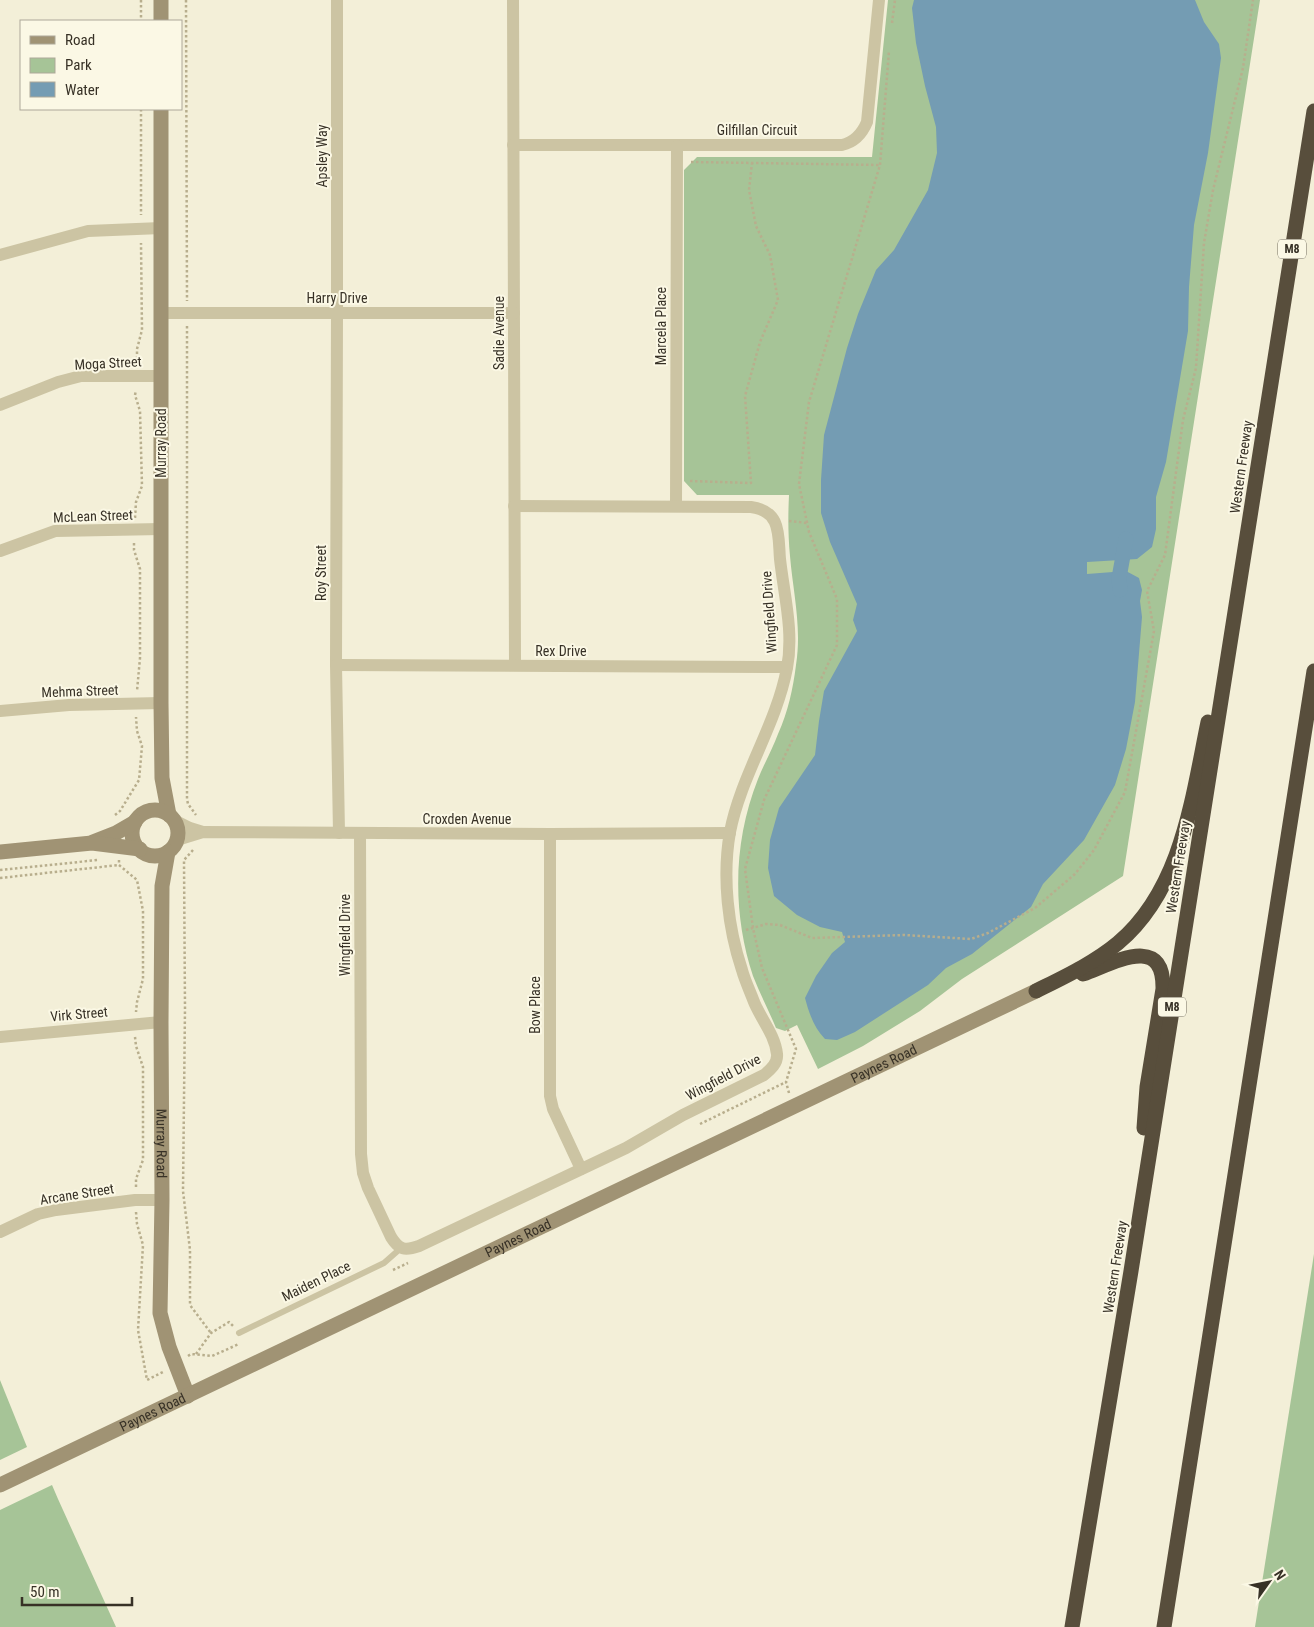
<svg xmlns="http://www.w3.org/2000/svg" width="1314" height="1627" font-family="'Roboto Condensed',sans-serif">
<rect width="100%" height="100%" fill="#f3efd8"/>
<!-- green -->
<g fill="#a6c497">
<path d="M888,0H1260L1123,876L962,979L920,1011L863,1046L818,1069L797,1025L785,1031L776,1028C769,1011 760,994 753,976C732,912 733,842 758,779C764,764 772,750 778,734C788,712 793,689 796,665C802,627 793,592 790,556C788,535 788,515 789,495H697L684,481V170L697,157H872Z"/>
<polygon points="1314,1254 1314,1627 1255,1627"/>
<polygon points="0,1380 27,1447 0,1460"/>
<polygon points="52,1485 58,1499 116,1627 0,1627 0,1510"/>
</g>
<!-- water -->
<path fill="#749cb3" d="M914,0H1195L1204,22L1219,44L1221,58L1208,153L1194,225L1189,287L1188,331L1166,462L1156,497V529L1152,547L1137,559L1087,562V574L1126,571L1139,578L1142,590L1140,601L1142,617L1135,702L1126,749L1115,785L1084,840L1043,884L1031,907L972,954L946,968L928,985L855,1032L837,1040L825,1039C814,1028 809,1013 805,998L816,976L832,953L845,942L842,932L820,927L797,915L774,896L768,868L770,840L779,808L815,755L819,721L824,691L857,631L853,620L857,604L830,542L821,513V480L824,435L847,348L858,314L876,270L894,250L928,190L937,153L936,127L925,86L916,43L912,8Z"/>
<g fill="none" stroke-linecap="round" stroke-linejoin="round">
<!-- canal -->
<polyline stroke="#749cb3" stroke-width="15" points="1120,590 1119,578 1126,539"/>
<!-- path -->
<g stroke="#b8ae8d" stroke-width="2.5" stroke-dasharray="2.5 2.5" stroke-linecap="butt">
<polyline points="141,0 141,21"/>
<polyline points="186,0 187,301"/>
<polyline points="892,23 895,0"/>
<polyline points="141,109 141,215"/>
<polyline points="691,162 880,165"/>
<polyline points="187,326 187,799 188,804 196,815"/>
<polyline points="137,364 137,349 142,330 141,243"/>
<polyline points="690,481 751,483 745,396 760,342 778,300 770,255 756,226 749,190 752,163"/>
<polyline points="135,518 136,502 142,486 140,411 135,395 136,390"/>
<polyline points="789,521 807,523"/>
<polyline points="134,543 134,550 140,569 140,658 137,691"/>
<polyline points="115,815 120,811 139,780 142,746 137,731 136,717"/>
<polyline points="193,850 184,860 185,1008 183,1191 190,1250 190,1305 211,1333"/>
<polyline points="119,860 119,865 137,880 143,911 143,979 137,1002 136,1012"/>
<polyline points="0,870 98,860"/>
<polyline points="0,878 119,865"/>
<polyline points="746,930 766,924 780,925 812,938 904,935 971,939 988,933 1035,908 1075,874 1094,850 1125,792 1154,631 1147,591 1165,555 1183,420 1196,368 1204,243 1213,190 1243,68 1253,0"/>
<polyline points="135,1037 136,1046 143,1067 143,1160 136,1179 136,1187"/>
<polyline points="789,1093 786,1082 796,1049 762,968 753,928 745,869 764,800 837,645 837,599 809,532 799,484 809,402 880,165 889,51"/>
<polyline points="700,1124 786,1082"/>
<polyline points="136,1212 137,1224 143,1245 138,1330 147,1380 163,1372"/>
<polyline points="393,1270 408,1263"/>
<polyline points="196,1354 211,1333 229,1322 233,1326"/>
<polyline points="188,1356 191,1354 212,1356 239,1344"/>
</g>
<!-- lane -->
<polyline stroke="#ccc4a3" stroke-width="6" points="239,1333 384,1263 401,1248"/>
<!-- street -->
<g stroke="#ccc4a3" stroke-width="12">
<polyline points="337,0 337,313 336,665 339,833"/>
<polyline points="513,0 515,665"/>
<path d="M513,145H842C855,142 862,134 867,122L879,0"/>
<polyline points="0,255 88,231 161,228"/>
<polyline points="161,313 514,313"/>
<polyline points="0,405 58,382 81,376 161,376"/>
<polyline points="676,506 677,146"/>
<polyline points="0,551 55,531 161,529"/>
<polyline points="336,665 787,667"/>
<polyline points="0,711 69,705 161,703"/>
<polyline points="174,820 190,828 203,832"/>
<path d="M360,833L361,1154L363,1173L368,1188L391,1237C399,1250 405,1251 419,1246L626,1148L683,1115L764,1075C771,1069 778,1063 777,1054C775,1035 761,1019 754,1002C750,991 745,981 742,970C728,928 722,877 730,832C741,775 776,726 787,668C794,632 784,595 780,559C778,536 782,511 751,507L514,506"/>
<polyline points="550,834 550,1096 553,1109 581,1169"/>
<polyline points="177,840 203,832 550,834 730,833"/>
<polyline points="0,1037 161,1022"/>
<polyline points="0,1232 38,1214 56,1210 135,1200 162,1200"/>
</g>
<!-- secondary -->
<g stroke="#a09374" stroke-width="15">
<polyline points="161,0 161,21"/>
<polyline points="161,109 161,703 162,778 169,815"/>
<circle cx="155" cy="833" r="23"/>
<polyline points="93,842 116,833 135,822"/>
<polyline points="0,852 92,843 140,849"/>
<path id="s1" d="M168,852L162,886L161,1022L162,1200L160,1313L169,1347L188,1396"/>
<path id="s2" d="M0,1485L1036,991"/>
</g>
<!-- highway -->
<g stroke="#584e3c" stroke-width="15">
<path d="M1083,974C1114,963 1164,933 1163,989L1147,1087L1144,1128"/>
<path d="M1036,991C1064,977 1094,963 1118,943C1182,889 1192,799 1208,722"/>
<polyline points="1072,1627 1131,1271 1314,111"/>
<polyline points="1164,1627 1314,671"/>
</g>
</g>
<g text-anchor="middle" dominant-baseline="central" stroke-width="4" stroke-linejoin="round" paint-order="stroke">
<!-- shield labels -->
<g fill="#fbf8e5" stroke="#726d5f" stroke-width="1">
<rect x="1278" y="239.5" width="28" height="19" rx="4"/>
<rect x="1158" y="997.5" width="28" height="19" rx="4"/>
</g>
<g font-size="12" font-weight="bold" fill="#373126">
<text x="1292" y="249">M8</text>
<text x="1172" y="1007">M8</text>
</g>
<!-- street labels -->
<g font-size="14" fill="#373126" stroke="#fbf8e5">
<text x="757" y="130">Gilfillan Circuit</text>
<text transform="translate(322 156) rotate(-90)">Apsley Way</text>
<text x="337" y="298">Harry Drive</text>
<text transform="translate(661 326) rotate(-90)">Marcela Place</text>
<text transform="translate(499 333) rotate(-90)">Sadie Avenue</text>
<text transform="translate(108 363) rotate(-3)">Moga Street</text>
<text transform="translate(161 443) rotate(-90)">Murray Road</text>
<text transform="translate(1241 467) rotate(-82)">Western Freeway</text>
<text transform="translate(93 516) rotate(-2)">McLean Street</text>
<text transform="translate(321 573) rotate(-90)">Roy Street</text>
<text transform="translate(769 612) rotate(-94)">Wingfield Drive</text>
<text x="561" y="651">Rex Drive</text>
<text transform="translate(80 691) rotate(-2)">Mehma Street</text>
<text x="467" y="819">Croxden Avenue</text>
<text transform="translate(1178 867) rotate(-81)">Western Freeway</text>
<text transform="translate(345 935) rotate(-90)">Wingfield Drive</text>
<text transform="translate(535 1005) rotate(-90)">Bow Place</text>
<text transform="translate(79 1014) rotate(-5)">Virk Street</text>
<text stroke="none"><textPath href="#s2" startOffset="979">Paynes Road</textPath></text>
<text transform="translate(723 1077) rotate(-28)">Wingfield Drive</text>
<text stroke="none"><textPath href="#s1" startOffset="292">Murray Road</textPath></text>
<text transform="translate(77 1194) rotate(-9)">Arcane Street</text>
<text stroke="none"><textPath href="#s2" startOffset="574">Paynes Road</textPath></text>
<text transform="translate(1115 1267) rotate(-81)">Western Freeway</text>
<text transform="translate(316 1281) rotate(-26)">Maiden Place</text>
<text stroke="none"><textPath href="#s2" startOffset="169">Paynes Road</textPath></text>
</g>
</g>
<!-- legend -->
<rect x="20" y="20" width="162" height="90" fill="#fbf8e5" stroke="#ada899"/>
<rect x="30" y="36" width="25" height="8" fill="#a09374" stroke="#ada899"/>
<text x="65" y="45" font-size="15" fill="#373126">Road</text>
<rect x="30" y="58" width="25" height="15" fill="#a6c497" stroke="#ada899"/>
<text x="65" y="70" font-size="15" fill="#373126">Park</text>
<rect x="30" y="82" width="25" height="15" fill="#749cb3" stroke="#ada899"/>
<text x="65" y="95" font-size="15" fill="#373126">Water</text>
<!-- north arrow -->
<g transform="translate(1269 1582) rotate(57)" stroke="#fbf8e5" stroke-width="4" paint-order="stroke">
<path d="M0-4L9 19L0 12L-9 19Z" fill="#373126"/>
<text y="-8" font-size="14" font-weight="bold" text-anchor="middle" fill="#373126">N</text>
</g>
<!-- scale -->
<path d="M22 1597v8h110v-8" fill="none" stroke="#373126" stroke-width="2.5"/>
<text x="30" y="1597" font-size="15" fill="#373126" stroke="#fbf8e5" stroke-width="4" paint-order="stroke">50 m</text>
</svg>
